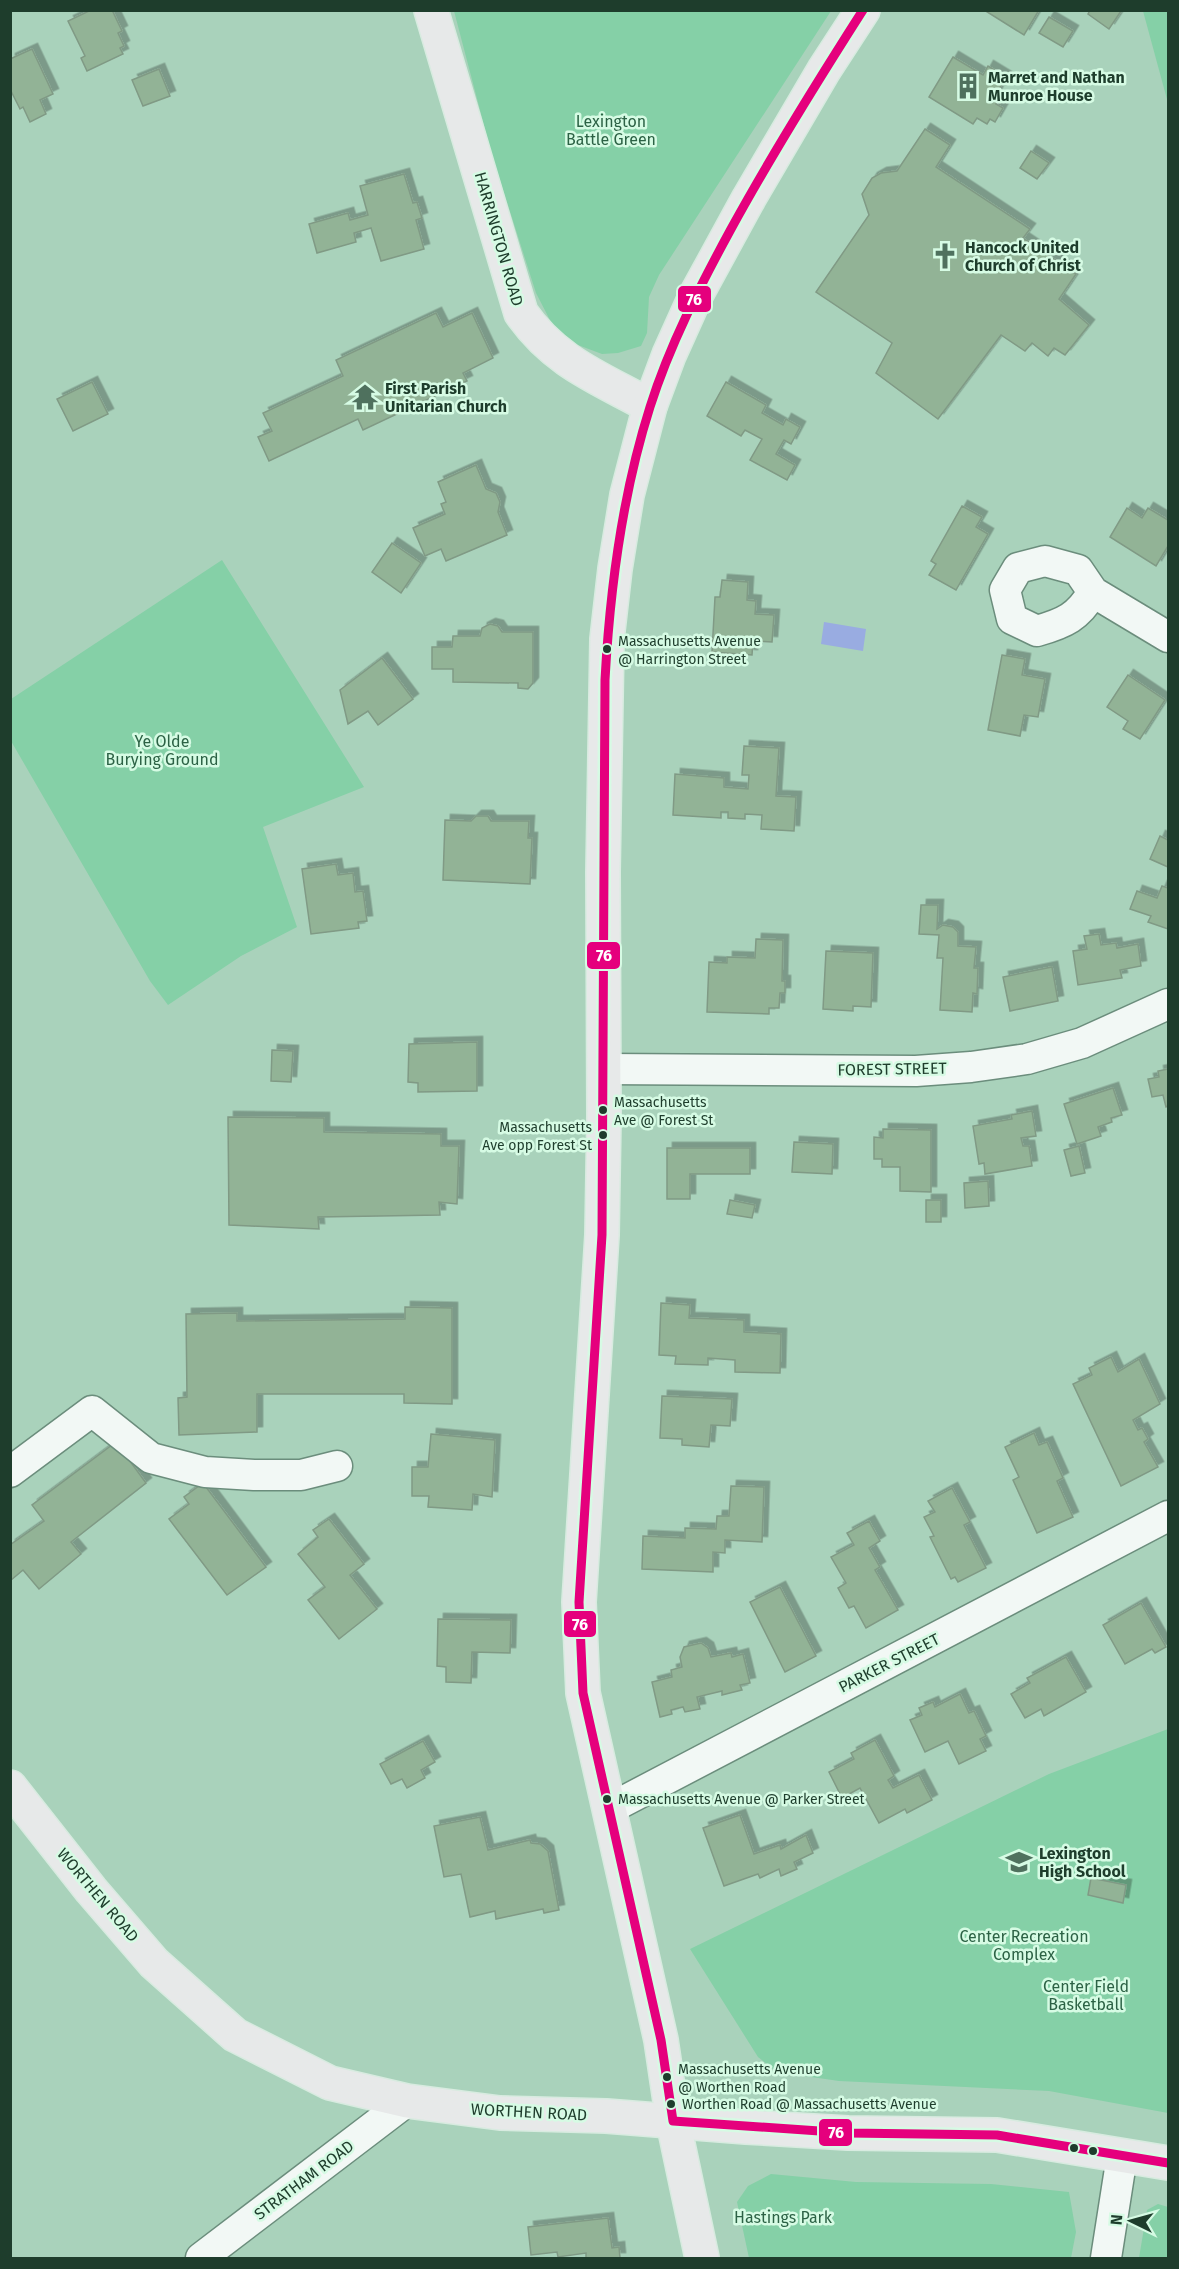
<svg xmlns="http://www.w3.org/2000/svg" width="1179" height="2269" font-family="'Fira Sans',sans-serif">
<defs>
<filter id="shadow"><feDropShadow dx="5.5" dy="-5.5" stdDeviation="0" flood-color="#0004"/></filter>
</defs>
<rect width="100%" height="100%" fill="#a9d2bb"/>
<!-- green -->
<g fill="#85d0a7">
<polygon points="454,11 831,11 659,275 649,297 647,333 641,346 618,353 602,354 578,345 553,326 536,293 491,152"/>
<polygon points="1143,11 1168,11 1168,103"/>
<polygon points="222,560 364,787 263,827 297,927 241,956 168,1005 150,981 11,741 11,699"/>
<polygon points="1168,1729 1168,2113 1049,2091 839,2081 777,2072 758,2057 690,1949 1049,1774"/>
<polygon points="771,2174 856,2182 991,2184 1069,2192 1076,2232 1071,2258 749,2258 737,2202 748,2186"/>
<polygon points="1158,2204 1168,2207 1168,2258 1139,2258 1147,2210"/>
</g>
<!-- water -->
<polygon fill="#99ace1" points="824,622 866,629 863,651 821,644"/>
<!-- building -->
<g fill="#92b396" stroke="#809a85" stroke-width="1.5" filter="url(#shadow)">
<polygon points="91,10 112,10 122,31 118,33 124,46 120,48 123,54 87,71 81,58 85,56 68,21"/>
<polygon points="984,10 1039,10 1024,35"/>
<polygon points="1090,10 1120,10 1121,11 1109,29 1088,14"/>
<polygon points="1049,17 1073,31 1063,47 1039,33"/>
<polygon points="32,49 53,94 40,100 46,114 30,122 23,107 20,109 10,89 10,59"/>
<polygon points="953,57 983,75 988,66 1006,77 995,96 999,99 996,104 1003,108 995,122 990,119 987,124 977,118 973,124 929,97"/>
<polygon points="159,69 170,96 143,106 132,80"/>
<polygon points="925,129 950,145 936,167 1030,229 1023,238 1076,274 1059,299 1089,325 1065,355 1054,348 1048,356 1032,343 1025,351 1001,335 938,419 876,373 892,343 816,292 869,215 862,194 872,178 881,173 897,171"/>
<polygon points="1031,151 1049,163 1037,179 1020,168"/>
<polygon points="404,174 413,203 417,202 422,218 416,220 424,249 381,261 371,228 354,233 356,242 317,253 309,224 348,213 350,220 368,215 360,186"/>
<polygon points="436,313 443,327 472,313 493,358 463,373 467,381 363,430 358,419 269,461 258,437 272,431 263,413 343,376 336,360"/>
<polygon points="92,382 108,414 73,431 57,399"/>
<polygon points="726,382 766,405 762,413 783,425 786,419 800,427 791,444 784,440 776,454 795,465 787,480 750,460 762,439 745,430 741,436 707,416"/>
<polygon points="476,465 486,489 496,493 500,502 498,512 507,535 446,561 441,549 425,556 413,528 445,514 441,504 446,502 438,482"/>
<polygon points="962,506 982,517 976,527 988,534 956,590 929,575 936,564 931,561"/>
<polygon points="1127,508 1142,518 1148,508 1168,520 1168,546 1156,566 1110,537"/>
<polygon points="392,543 421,563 401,593 372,572"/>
<polygon points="722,580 748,582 747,600 756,601 755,614 774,615 772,642 753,641 752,655 712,652 715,597 720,597"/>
<polygon points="490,624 498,626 502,632 533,632 533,683 528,689 518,688 518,683 453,682 453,669 432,669 432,647 452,647 453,636 480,636 482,628"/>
<polygon points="1002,655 1025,659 1022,675 1045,679 1038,717 1024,715 1020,736 988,730"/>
<polygon points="382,658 413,699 378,725 368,711 348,724 340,690"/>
<polygon points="1128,675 1165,700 1140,739 1123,729 1128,721 1107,707"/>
<polygon points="744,746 779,748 776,796 796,797 794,831 761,829 762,815 745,814 745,819 728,818 728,812 721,812 721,818 673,815 675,774 724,778 724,787 748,789 749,775 742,775"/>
<polygon points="476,816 488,816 491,821 529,821 528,838 532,838 530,884 443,880 445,820 471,821"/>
<polygon points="1160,836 1168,840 1168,867 1150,859"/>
<polygon points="336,864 338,875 353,873 355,892 363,891 367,921 358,922 359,928 311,934 302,869"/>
<polygon points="1162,886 1168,888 1168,929 1148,922 1151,916 1130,909 1137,891 1157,898"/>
<polygon points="921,905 938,905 937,929 943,925 953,927 958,932 958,946 976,947 974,968 978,968 977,994 973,993 972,1012 940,1010 943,958 937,958 939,935 919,934"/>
<polygon points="1099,934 1101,945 1116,943 1117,948 1138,944 1141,966 1120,970 1122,978 1078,985 1073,951 1087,949 1084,936"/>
<polygon points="756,939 783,940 782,981 785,981 785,993 780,993 779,1008 769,1008 769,1014 707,1012 709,962 727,963 727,957 755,958"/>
<polygon points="826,951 873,953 871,1007 853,1006 853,1011 823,1009"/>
<polygon points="1052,967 1058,1001 1010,1011 1003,977"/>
<polygon points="477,1042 477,1091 418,1092 418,1083 408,1082 409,1044"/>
<polygon points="272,1050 293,1051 291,1082 271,1081"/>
<polygon points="1168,1069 1168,1106 1166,1107 1163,1095 1152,1097 1148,1079 1159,1077 1158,1071"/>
<polygon points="1113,1088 1122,1115 1111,1118 1112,1122 1098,1127 1101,1136 1077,1144 1064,1104"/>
<polygon points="1032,1111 1036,1136 1021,1138 1023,1146 1029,1146 1032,1166 985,1174 984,1163 979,1164 973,1126 1012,1119 1011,1115"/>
<polygon points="228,1117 324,1118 324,1132 441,1134 441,1146 459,1146 457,1204 439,1202 440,1215 318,1217 319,1229 229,1225"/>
<polygon points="883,1129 931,1130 931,1192 900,1191 900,1167 882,1167 882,1159 874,1159 874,1137 883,1138"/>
<polygon points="794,1142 833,1144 832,1174 792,1172"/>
<polygon points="1079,1146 1085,1173 1071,1176 1064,1150"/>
<polygon points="667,1148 750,1148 750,1174 690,1174 690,1199 667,1199"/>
<polygon points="988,1181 989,1206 965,1208 964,1183"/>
<polygon points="730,1200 755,1205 752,1218 727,1214"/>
<rect x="926" y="1200" width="15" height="22"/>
<polygon points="661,1303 690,1305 689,1318 744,1320 744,1332 781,1334 780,1373 735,1372 735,1360 708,1358 708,1365 675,1364 676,1356 659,1355"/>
<polygon points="405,1307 452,1308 452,1404 404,1403 404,1394 257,1394 257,1432 179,1435 178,1398 187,1397 186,1314 237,1313 237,1321 405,1319"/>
<polygon points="1111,1357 1118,1372 1139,1359 1160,1404 1133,1420 1138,1430 1142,1428 1148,1439 1144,1442 1158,1467 1121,1486 1073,1384 1092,1375 1089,1368"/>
<polygon points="662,1396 732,1399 730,1426 711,1425 709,1447 682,1445 682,1439 660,1438"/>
<polygon points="1034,1433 1039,1445 1047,1442 1063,1478 1057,1481 1073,1517 1037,1533 1013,1480 1019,1477 1005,1447"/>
<polygon points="431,1434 495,1440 492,1497 473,1494 472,1510 428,1507 429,1496 412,1496 412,1467 428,1467"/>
<polygon points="116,1442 146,1483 71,1542 81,1554 39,1589 23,1570 10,1581 10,1545 44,1521 32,1505"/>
<polygon points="203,1483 266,1567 227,1595 169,1519 189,1504 184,1497"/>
<polygon points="731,1486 764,1487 762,1542 725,1540 725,1553 713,1552 713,1572 642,1569 643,1536 685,1538 685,1528 716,1529 717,1516 729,1516"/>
<polygon points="952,1488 970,1522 964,1525 986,1568 958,1582 955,1577 951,1579 930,1537 934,1536 924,1517 935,1512 928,1501"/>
<polygon points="329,1519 364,1564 350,1575 377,1609 339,1639 308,1600 325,1587 298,1554 318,1537 313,1530"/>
<polygon points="869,1521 880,1541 869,1548 880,1567 875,1570 898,1610 866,1628 854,1606 849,1608 838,1588 846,1583 831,1557 854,1545 847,1533"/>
<polygon points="780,1587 816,1656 785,1672 750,1602"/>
<polygon points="1141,1603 1166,1647 1155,1653 1152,1649 1125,1664 1103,1625"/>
<polygon points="438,1619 511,1620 510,1653 472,1652 471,1683 446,1682 446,1667 437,1666"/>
<polygon points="701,1643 708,1648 711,1657 731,1653 732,1657 743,1654 750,1683 740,1685 742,1690 722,1695 722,1691 697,1697 700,1709 685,1712 683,1707 671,1710 672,1714 660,1717 652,1682 672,1677 671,1670 682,1667 680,1657 684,1647"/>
<polygon points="1066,1657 1086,1692 1044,1716 1041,1709 1025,1718 1011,1694 1030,1683 1027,1678"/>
<polygon points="960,1694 969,1713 974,1711 986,1736 980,1739 986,1751 959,1764 948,1741 925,1752 910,1720 922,1715 919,1708 933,1702 935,1707"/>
<polygon points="875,1740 894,1776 888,1780 893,1788 919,1775 932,1800 907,1813 905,1809 879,1823 860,1788 842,1798 829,1772 854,1759 851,1753"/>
<polygon points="423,1741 435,1762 421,1770 425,1778 407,1788 402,1779 391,1784 380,1764"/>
<polygon points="740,1815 754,1854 780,1845 781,1849 806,1835 813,1853 794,1862 797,1869 781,1876 779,1869 760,1878 758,1874 724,1886 703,1828"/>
<polygon points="480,1817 488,1850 530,1840 531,1843 540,1844 548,1851 559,1910 544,1913 543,1909 496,1919 495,1911 470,1917 461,1874 444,1877 434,1826"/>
<polygon points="1091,1878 1126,1885 1123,1903 1088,1895"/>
<polygon points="608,2218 612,2248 619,2247 620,2258 586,2258 586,2253 558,2257 557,2252 531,2255 528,2227"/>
</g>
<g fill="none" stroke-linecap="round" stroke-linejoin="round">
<!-- minor casing -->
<g stroke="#6b8d7c" stroke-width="33">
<g id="minor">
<path d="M1093,592C1078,617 1065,623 1037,631L1012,619L1005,590L1018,568L1045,561L1078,570L1093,592L1168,637"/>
<polyline points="604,1069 916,1071 971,1067 1027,1059 1082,1043 1168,1004"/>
<polyline points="10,1472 92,1411 151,1458 205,1472 254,1475 301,1475 337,1466"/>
<polyline points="609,1809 1168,1516"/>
<polyline points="201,2258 407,2101"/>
<polyline points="1106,2258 1122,2156"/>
</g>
</g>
<!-- major casing -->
<g stroke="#d8ebe0" stroke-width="36">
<g id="major">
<path d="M431,10L521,313C556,363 600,378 650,406"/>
<polyline points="10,1787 91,1890 154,1963 235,2035 330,2083 407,2101 500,2113 606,2116 746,2127 848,2133 997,2135 1168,2163"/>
<polyline points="702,2258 673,2121 661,2040 583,1693 579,1602 602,1235 604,1116 603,872 607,639 615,569 627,495 650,406 669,355 696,295 749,198 824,70 863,10"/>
</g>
</g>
<!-- minor -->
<use href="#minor" stroke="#f2f8f5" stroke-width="30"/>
<!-- major -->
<use href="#major" stroke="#e7e9e9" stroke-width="33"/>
<!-- bus-1 casing -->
<g stroke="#d6fbe4" stroke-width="14">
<path id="bus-1" d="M863,10C817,82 772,154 731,229C700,286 670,344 650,407C622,495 610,587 605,680L602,1235L579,1602L583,1693L661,2040L673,2121L848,2133L997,2135L1168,2163"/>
</g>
<!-- bus-1 -->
<use href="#bus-1" stroke="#e5007d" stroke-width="9"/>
</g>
<!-- icons -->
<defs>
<g id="building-bare" transform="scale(2.07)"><path d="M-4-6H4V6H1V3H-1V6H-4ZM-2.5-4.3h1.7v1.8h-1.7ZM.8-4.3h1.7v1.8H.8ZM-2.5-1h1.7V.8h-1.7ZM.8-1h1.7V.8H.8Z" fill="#4f715e" stroke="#d6fbe4" stroke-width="2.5" paint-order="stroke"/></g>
<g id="church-bare" transform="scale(2.07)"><path d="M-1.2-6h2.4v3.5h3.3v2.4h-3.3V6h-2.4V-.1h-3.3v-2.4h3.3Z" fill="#4f715e" stroke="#d6fbe4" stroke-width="2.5" paint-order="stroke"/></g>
<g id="temple-bare" transform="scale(2.07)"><path d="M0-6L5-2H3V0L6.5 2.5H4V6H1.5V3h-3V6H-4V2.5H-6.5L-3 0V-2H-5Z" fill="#4f715e" stroke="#d6fbe4" stroke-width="2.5" paint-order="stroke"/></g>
<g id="school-bare" transform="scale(2.07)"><path d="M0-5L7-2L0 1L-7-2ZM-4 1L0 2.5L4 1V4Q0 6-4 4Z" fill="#4f715e" stroke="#d6fbe4" stroke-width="2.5" paint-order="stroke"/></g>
</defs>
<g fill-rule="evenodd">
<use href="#building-bare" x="968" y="86"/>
<use href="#church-bare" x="945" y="256"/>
<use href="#temple-bare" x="365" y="397"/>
<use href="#school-bare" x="1019" y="1862"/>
</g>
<!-- markers -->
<g fill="#1e3d2c" stroke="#d6fbe4" stroke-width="2">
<circle cx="607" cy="649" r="5"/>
<circle cx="603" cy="1110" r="5"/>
<circle cx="603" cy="1135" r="5"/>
<circle cx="607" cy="1799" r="5"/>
<circle cx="667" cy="2077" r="5"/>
<circle cx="671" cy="2104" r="5"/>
<circle cx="1074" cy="2148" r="5"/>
<circle cx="1093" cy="2151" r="5"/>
</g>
<g text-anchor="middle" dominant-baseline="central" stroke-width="5" stroke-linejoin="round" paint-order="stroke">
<!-- bus labels -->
<g font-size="14" fill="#1e3d2c" stroke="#d6fbe4" text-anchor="start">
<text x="618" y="641">Massachusetts Avenue<tspan x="618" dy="18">@ Harrington Street</tspan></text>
<text x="614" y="1102">Massachusetts<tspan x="614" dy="18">Ave @ Forest St</tspan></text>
<text x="592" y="1127" text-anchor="end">Massachusetts<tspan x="592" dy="18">Ave opp Forest St</tspan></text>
<text x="618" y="1799">Massachusetts Avenue @ Parker Street</text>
<text x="678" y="2069">Massachusetts Avenue<tspan x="678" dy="18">@ Worthen Road</tspan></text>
<text x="682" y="2104">Worthen Road @ Massachusetts Avenue</text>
</g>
<!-- poi labels -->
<g font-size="16" font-weight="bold" fill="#1e3d2c" stroke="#d6fbe4" text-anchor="start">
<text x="988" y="77">Marret and Nathan<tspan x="988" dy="18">Munroe House</tspan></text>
<text x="965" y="247">Hancock United<tspan x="965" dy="18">Church of Christ</tspan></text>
<text x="385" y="388">First Parish<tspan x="385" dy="18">Unitarian Church</tspan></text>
<text x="1039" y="1853">Lexington<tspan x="1039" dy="18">High School</tspan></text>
</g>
<!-- park labels -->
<g font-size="16" fill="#2c6245" stroke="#d6fbe4">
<text x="611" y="121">Lexington<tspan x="611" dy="18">Battle Green</tspan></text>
<text x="162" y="741">Ye Olde<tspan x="162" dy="18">Burying Ground</tspan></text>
<text x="1024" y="1936">Center Recreation<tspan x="1024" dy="18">Complex</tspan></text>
<text x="1086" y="1986">Center Field<tspan x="1086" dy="18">Basketball</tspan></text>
<text x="783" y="2217">Hastings Park</text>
</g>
<!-- street labels -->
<g font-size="16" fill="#1e3d2c" stroke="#d6fbe4">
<text transform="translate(499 239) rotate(74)">HARRINGTON ROAD</text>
<text transform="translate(892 1069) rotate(-1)">FOREST STREET</text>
<text transform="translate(889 1663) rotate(-27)">PARKER STREET</text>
<text transform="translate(98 1895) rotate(50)">WORTHEN ROAD</text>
<text transform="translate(529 2112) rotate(3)">WORTHEN ROAD</text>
<text transform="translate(304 2180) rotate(-37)">STRATHAM ROAD</text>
</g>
</g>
<g stroke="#d6fbe4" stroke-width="2">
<rect x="677" y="285" width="35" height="28" rx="6" fill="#e5007d"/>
<rect x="586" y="941" width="35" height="29" rx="6" fill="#e5007d"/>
<rect x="563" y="1610" width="34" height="28" rx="6" fill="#e5007d"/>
<rect x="818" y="2118" width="35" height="29" rx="6" fill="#e5007d"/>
</g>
<g font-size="16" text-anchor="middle" font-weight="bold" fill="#fff">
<text x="694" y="305">76</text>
<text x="604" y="961">76</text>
<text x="580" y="1630">76</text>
<text x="836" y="2138">76</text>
</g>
<!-- border -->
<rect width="1179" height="2269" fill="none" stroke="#1e3d2c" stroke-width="24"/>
<!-- north arrow -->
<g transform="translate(1131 2221) rotate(275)" stroke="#d6fbe4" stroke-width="4.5" paint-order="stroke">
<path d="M0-4.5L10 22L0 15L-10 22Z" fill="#1e3d2c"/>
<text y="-9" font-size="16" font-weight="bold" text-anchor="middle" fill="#1e3d2c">N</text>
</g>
</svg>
